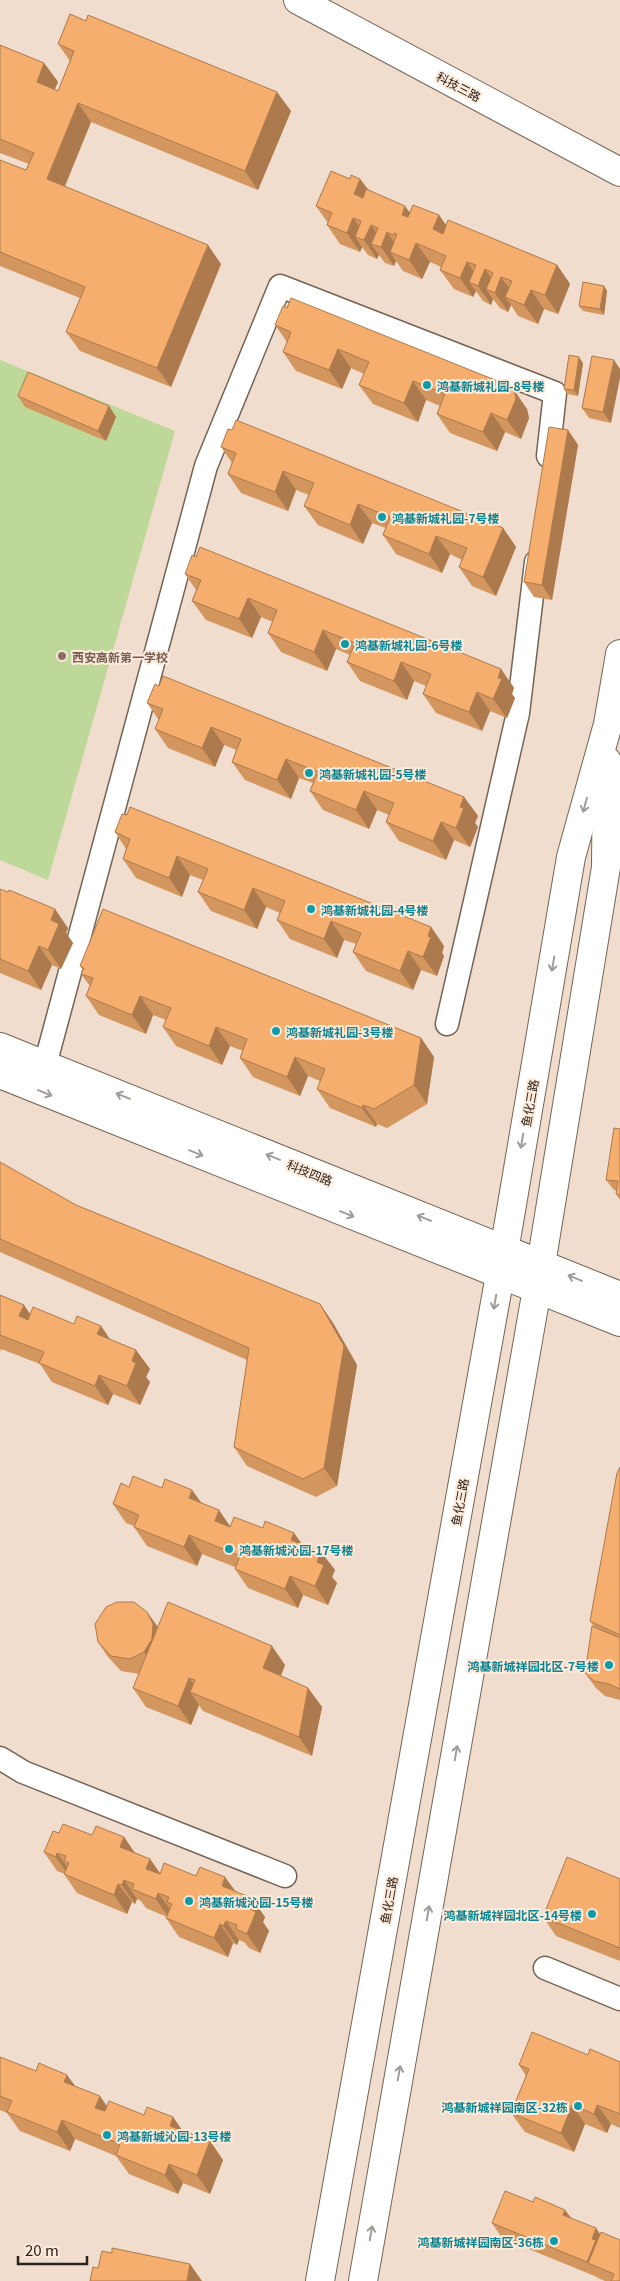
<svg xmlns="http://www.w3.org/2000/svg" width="620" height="2281" font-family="Georgia,'Noto Sans SC',serif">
<rect width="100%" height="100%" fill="#f0ddcd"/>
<!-- green -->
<polygon fill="#bdd898" points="0,360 175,431 48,880 0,860"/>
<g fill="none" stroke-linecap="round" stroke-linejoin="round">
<!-- minor casing -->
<g stroke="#756456" stroke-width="25">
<g id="minor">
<polyline points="447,1024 518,713 536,562"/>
<polyline points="45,1065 206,466 280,286 555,393 548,456"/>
<polyline points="0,1758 23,1772 285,1876"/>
<polyline points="545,1968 620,1999"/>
</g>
</g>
<!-- tertiary casing -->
<g stroke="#756456" stroke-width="30">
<g id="tertiary">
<polyline points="298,0 620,172"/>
<polyline points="0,1047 620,1296"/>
<polyline points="0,1074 620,1322"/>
<polyline points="320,2281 500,1275 571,857 608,724 620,654"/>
<polyline points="363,2281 537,1289 606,867 607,761"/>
</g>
</g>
<!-- minor -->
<use href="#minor" stroke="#fff" stroke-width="22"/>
<!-- tertiary -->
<use href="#tertiary" stroke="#fff" stroke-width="28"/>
</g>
<!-- wall -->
<g fill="#d3965f">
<polygon points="58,44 291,111 258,190 91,122 65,186 221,264 171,387 80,351 66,332 80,298 0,266 0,160 26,170 29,164 0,153 0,45 44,63 58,82 54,89 58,91 70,61"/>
<polygon points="350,179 360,179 369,190 410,212 439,215 446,225 557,265 570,284 558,314 544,309 538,324 518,316 511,305 508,312 500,308 493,299 491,305 483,301 476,291 473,297 454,289 440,270 441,267 430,262 422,279 403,271 396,261 394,266 385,263 379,255 377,259 368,255 362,247 360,252 340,244 327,225 328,223 316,206"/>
<polygon points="604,286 607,291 604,315 583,311 579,306"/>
<polygon points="275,325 527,409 529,418 521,439 505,432 497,451 450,433 437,414 440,406 426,400 418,422 373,404 359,385 364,374 351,368 342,389 296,371 283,352 287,342"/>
<polygon points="592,356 611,423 589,418 582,408"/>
<polygon points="583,363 578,396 567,394 564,389"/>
<polygon points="18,396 109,406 116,417 106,441 25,407"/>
<polygon points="568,430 578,445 552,600 534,597 524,582"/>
<polygon points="221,447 503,528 516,547 496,596 472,586 459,567 462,560 450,554 442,573 396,554 383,535 386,528 372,523 363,544 318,525 304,506 309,495 296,490 288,511 241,493 228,474 232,463"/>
<polygon points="185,574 501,669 514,688 512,694 515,698 507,718 490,711 482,731 436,713 423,694 426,686 414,681 407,700 360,681 347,662 350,655 336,649 327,671 281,652 268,633 273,622 261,617 252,638 206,620 192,601 196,590"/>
<polygon points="147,703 464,797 478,816 475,823 478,827 470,847 454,840 446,860 399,841 386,822 389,815 377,810 369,829 323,810 310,791 313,783 299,778 291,799 245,780 232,762 236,750 224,745 215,767 168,748 155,729 159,720"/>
<polygon points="115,832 431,927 444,946 442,953 444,956 437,976 421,970 413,990 366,971 353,952 356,944 344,940 337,958 290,939 277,920 280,913 266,907 257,929 211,911 198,892 203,880 190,875 182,897 136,878 123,859 126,849"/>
<polygon points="0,889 68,928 66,933 73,943 61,969 52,965 41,990 0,973"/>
<polygon points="80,966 421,1038 434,1057 427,1104 387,1128 377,1124 376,1127 330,1108 317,1089 320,1081 308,1076 300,1096 253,1077 240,1058 243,1051 230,1046 222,1065 176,1046 163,1027 166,1020 153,1015 146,1034 99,1015 86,996 90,986 81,974 83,970"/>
<polygon points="620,1129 620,1200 616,1194 617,1191 614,1190 606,1180"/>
<polygon points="0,1162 76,1205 320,1304 333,1323 357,1365 337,1486 316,1497 247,1466 234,1447 247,1360 0,1252"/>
<polygon points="0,1295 30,1314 74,1324 101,1326 110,1340 136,1350 150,1369 146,1377 150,1382 140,1405 113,1394 108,1405 52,1382 40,1364 1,1349 0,1352"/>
<polygon points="620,1467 620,1700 605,1696 596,1688 585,1673 594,1627 590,1621"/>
<polygon points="129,1487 202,1504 230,1527 263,1528 294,1533 302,1544 321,1552 335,1570 332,1577 337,1583 328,1605 303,1595 298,1608 248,1588 235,1569 235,1567 202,1554 197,1566 147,1546 134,1527 134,1526 126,1523 113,1504"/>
<polygon points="158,1627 285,1665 281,1676 308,1688 322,1707 312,1756 203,1711 199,1705 191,1725 146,1707 133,1688 139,1674 121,1671 108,1657 98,1642"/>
<polygon points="59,1833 124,1837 134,1852 150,1859 160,1873 236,1892 265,1917 263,1922 269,1931 260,1953 249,1948 244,1942 239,1940 237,1945 233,1943 228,1957 179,1937 166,1918 167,1917 146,1908 140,1900 137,1899 135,1904 132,1902 127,1914 77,1893 64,1874 65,1874 57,1871 44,1852"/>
<polygon points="620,1879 620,1961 556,1936 543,1917"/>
<polygon points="588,2055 620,2062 620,2128 611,2124 607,2133 585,2124 574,2152 525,2132 511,2113 526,2076 519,2065"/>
<polygon points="0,2057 76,2087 107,2106 144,2115 173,2117 182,2130 210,2141 223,2160 210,2194 183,2183 178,2194 129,2174 116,2156 75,2139 70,2151 20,2131 7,2113 0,2110"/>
<polygon points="533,2202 565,2210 620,2281 605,2281 598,2278 597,2277 502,2238 492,2223"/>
</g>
<!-- shaded-wall -->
<g fill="#ac7a4d">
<polygon points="44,63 58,82 50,101 37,82"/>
<polygon points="277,92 291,111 258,190 245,171"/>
<polygon points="78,103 91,122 60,198 47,179"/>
<polygon points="360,179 374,198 367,213 354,194"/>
<polygon points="405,206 419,225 402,215"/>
<polygon points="439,215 452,234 446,248 433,229"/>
<polygon points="353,218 366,236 371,225 383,242 387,232 400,251 390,252 396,261 394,266 381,247 371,244 379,255 377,259 364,240 355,237 362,247 360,252 347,233"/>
<polygon points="416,243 430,262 422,279 409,260"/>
<polygon points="208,245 221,264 171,387 157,368"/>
<polygon points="467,262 480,280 485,269 497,287 501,277 515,296 505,297 511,305 508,312 495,293 486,289 493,299 491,305 478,286 469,282 476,291 473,297 460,278"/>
<polygon points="557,265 570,284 558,314 545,295"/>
<polygon points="604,286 607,291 604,315 600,309"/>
<polygon points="531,290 544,309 538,324 524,305"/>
<polygon points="338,349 351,368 342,389 329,370"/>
<polygon points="579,357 583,363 578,396 574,390"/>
<polygon points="614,360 620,369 620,378 611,423 603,412"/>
<polygon points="413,381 426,400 418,422 404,403"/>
<polygon points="514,390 527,409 529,418 521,439 507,420"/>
<polygon points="109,406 116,417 106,441 98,431"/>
<polygon points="491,413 505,432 497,451 483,432"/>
<polygon points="568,430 578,445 552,600 542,585"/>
<polygon points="283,471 296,490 288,511 275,492"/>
<polygon points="358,504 372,523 363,544 350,525"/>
<polygon points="503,528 516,547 496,596 483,577"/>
<polygon points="436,536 450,554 442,573 429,554"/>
<polygon points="248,598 261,617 252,638 239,619"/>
<polygon points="323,630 336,649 327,671 314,652"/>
<polygon points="401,662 414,681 407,700 394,681"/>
<polygon points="501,669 514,688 512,694 515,698 507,718 493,699 498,678"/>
<polygon points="477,692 490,711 482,731 469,712"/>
<polygon points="211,727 224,745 215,767 202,748"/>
<polygon points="286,759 299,778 291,799 277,780"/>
<polygon points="364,791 377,810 369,829 356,810"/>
<polygon points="464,797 478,816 475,823 478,827 470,847 456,828 460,807"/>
<polygon points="441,822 454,840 446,860 433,841"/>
<polygon points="177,856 190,875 182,897 169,878"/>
<polygon points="253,888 266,907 257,929 244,910"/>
<polygon points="55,909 68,928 66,933 73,943 61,969 48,950 51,920"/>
<polygon points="331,921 344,940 337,958 324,939"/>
<polygon points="431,927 444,946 442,953 444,956 437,976 423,957 428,936"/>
<polygon points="39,946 52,965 41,990 28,971"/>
<polygon points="408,951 421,970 413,990 400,971"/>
<polygon points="140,996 153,1015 146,1034 132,1015"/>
<polygon points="216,1027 230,1046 222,1065 209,1046"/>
<polygon points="421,1038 434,1057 427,1104 414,1085"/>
<polygon points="295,1057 308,1076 300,1096 287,1077"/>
<polygon points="363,1105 377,1124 376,1127 362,1108"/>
<polygon points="320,1304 333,1323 357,1365 337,1486 324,1468"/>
<polygon points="24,1305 37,1324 19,1316"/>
<polygon points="101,1326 114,1345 97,1334"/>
<polygon points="136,1350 150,1369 146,1377 150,1382 140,1405 127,1386 132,1361"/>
<polygon points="99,1375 113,1394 108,1405 95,1386"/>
<polygon points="192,1490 206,1509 189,1498"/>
<polygon points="219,1510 232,1529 215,1521"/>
<polygon points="294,1533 307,1552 291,1540"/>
<polygon points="189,1535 202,1554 197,1566 184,1547"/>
<polygon points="321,1552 335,1570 332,1577 337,1583 328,1605 315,1586 317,1562"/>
<polygon points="290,1576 303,1595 298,1608 285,1589"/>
<polygon points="147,1612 158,1627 154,1667 144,1652"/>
<polygon points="272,1646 285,1665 276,1687 263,1668"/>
<polygon points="189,1678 202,1697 190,1692 199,1705 191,1725 178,1706"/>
<polygon points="308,1688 322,1707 312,1756 299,1737"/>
<polygon points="124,1837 137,1856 120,1847"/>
<polygon points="57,1853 71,1872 69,1876 56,1857"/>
<polygon points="150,1859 163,1878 146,1869"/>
<polygon points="225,1877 239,1896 222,1886"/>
<polygon points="124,1880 137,1899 135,1904 122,1885"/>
<polygon points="118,1884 132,1902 127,1914 114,1895"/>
<polygon points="158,1893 172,1912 169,1918 156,1899"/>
<polygon points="252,1898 265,1917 263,1922 269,1931 260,1953 247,1934 248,1908"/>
<polygon points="226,1921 239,1940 237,1945 223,1926"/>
<polygon points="220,1924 233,1943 228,1957 214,1938"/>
<polygon points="67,2075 81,2094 64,2082"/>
<polygon points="100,2096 113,2115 95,2108"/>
<polygon points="572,2105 585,2124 574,2152 561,2133"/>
<polygon points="597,2105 611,2124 607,2133 594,2114"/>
<polygon points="173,2117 186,2136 170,2126"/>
<polygon points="62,2120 75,2139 70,2151 57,2132"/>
<polygon points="210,2141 223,2160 210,2194 197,2175"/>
<polygon points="169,2164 183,2183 178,2194 165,2175"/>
<polygon points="565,2210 576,2225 563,2215"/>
<polygon points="596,2228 607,2244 588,2263 597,2278 587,2262 592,2239"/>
<polygon points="190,2264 202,2281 187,2281"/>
</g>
<!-- building -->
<g fill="#f5ae6e" stroke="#ac7a4d">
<polygon points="70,14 86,21 88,15 277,92 245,171 78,103 47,179 208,245 157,368 66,332 85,287 0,252 0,160 26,170 34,153 0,139 0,45 44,63 37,82 58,91 74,51 58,44"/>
<polygon points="331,171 350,179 351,175 360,179 354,194 363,198 366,189 405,206 402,215 408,217 413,205 439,215 433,229 443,234 448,220 557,265 545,295 531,290 524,305 505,297 512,281 501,277 495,293 486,289 493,273 485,269 478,286 469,282 476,265 467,262 460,278 440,270 446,256 416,243 409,260 390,252 397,234 394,233 393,235 387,232 381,247 371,244 378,228 371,225 364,240 355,237 361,221 353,218 347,233 327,225 332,213 316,206"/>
<polygon points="583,282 604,286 600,309 579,306"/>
<polygon points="291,298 510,386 514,390 516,399 507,420 491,413 483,432 437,414 445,394 413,381 404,403 359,385 369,362 338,349 329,370 283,352 291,332 275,325 283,306 287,308"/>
<polygon points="569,355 579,357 574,390 564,389"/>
<polygon points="592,356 614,360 603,412 582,408"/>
<polygon points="28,372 109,406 98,431 18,396"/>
<polygon points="236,420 503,528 483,577 459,567 467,548 436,536 429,554 383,535 390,517 358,504 350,525 304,506 314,483 283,471 275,492 228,474 236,453 221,447 228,429 232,430"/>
<polygon points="549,427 568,430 542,585 524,582"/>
<polygon points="200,547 501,669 498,678 502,679 493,699 477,692 469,712 423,694 431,674 401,662 394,681 347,662 355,643 323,630 314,652 268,633 277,610 248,598 239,619 192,601 201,580 185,574 192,555 196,557"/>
<polygon points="163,676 464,797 460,807 464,808 456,828 441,822 433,841 386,822 394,803 364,791 356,810 310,791 318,772 286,759 277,780 232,762 241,739 211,727 202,748 155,729 163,709 147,703 155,684 159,686"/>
<polygon points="130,807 431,927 428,936 431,937 423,957 408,951 400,971 353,952 361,933 331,921 324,939 277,920 285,901 253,888 244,910 198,892 208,869 177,856 169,878 123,859 130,839 115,832 122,814 127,815"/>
<polygon points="0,889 8,892 9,890 55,909 51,920 59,924 48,950 39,946 28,971 0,959"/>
<polygon points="103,909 421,1038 414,1085 374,1109 363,1105 362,1108 317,1089 325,1069 295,1057 287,1077 240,1058 247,1039 216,1027 209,1046 163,1027 171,1008 140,996 132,1015 86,996 93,978 81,974 84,968 80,966"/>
<polygon points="614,1128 620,1129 620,1195 616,1194 618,1181 606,1180"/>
<polygon points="0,1162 76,1205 320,1304 344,1346 324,1468 303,1479 234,1447 249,1348 0,1239"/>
<polygon points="0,1295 24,1305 19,1316 28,1320 33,1307 74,1324 77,1316 101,1326 97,1334 136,1350 132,1361 136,1363 127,1386 99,1375 95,1386 39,1363 44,1352 0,1335"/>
<polygon points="620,1467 620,1635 590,1621 617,1473"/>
<polygon points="133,1476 162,1488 165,1479 192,1490 189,1498 219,1510 215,1521 230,1527 234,1517 263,1528 265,1521 294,1533 291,1540 321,1552 317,1562 324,1565 315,1586 290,1576 285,1589 235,1569 240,1556 189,1535 184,1547 134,1527 139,1515 113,1504 121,1483 129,1487"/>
<polygon points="117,1602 134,1602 147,1612 153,1624 152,1639 144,1652 130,1659 111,1656 98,1642 95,1624 106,1607"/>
<polygon points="168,1602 272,1646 263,1668 308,1688 299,1737 190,1692 195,1680 189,1678 178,1706 133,1688"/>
<polygon points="592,1626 620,1638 620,1689 609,1684 594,1681 585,1673"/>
<polygon points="63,1824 92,1835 96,1826 124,1837 120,1847 150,1859 146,1869 160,1874 164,1863 196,1876 200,1867 225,1877 222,1886 252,1898 248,1908 256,1912 247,1934 236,1929 237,1925 226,1921 223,1926 220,1924 214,1938 166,1918 172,1904 167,1902 169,1897 158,1893 156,1899 132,1889 134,1884 124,1880 122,1885 118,1884 114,1895 64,1874 69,1863 64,1861 66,1856 57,1853 56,1857 44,1852 53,1831 59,1833"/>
<polygon points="567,1857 620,1879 620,1948 543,1917"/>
<polygon points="532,2032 588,2055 590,2049 620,2062 620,2114 597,2105 594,2114 572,2105 561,2133 511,2113 529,2069 519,2065"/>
<polygon points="0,2057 36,2071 39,2063 67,2075 64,2082 100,2096 95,2108 105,2111 109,2101 144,2115 147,2107 173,2117 170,2126 210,2141 197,2175 169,2164 165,2175 116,2155 120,2144 62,2120 57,2132 7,2112 12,2101 0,2096"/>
<polygon points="505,2191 533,2202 535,2197 565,2210 563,2215 596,2228 592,2239 596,2240 587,2262 492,2223"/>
<polygon points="601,2232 620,2240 620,2281 611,2281 614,2274 588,2263"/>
<polygon points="112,2248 190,2264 187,2281 90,2281 93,2267 98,2268 102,2251 112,2253"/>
</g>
<!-- one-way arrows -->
<defs><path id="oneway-shaft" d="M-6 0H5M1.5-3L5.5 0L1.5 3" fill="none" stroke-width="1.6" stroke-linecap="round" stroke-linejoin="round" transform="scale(1.25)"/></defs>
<g stroke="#9f9c99">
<use href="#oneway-shaft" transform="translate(585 805) rotate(105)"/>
<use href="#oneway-shaft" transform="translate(553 964) rotate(100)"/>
<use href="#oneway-shaft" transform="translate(45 1093) rotate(22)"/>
<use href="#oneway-shaft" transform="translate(123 1096) rotate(-158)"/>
<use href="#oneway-shaft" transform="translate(522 1141) rotate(100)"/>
<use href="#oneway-shaft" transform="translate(196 1153) rotate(22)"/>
<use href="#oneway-shaft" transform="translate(273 1157) rotate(-158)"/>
<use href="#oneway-shaft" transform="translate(347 1214) rotate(22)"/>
<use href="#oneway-shaft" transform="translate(424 1218) rotate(-158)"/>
<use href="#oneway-shaft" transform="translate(575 1278) rotate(-158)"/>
<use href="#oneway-shaft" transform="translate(495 1302) rotate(100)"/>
<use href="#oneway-shaft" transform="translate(456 1753) rotate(-80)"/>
<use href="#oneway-shaft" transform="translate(428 1913) rotate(-80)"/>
<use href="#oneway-shaft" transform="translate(399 2073) rotate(-80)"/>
<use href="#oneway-shaft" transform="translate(371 2233) rotate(-80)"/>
</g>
<!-- markers -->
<g fill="#0f9aa8" stroke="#fdeada" stroke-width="2">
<circle cx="427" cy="385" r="5"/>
<circle cx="382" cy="517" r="5"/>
<circle cx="345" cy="644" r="5"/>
<circle cx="309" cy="773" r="5"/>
<circle cx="311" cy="909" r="5"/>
<circle cx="276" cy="1031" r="5"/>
<circle cx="229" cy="1549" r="5"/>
<circle cx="609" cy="1665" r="5"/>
<circle cx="189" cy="1901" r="5"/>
<circle cx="592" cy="1914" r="5"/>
<circle cx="578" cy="2106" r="5"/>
<circle cx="107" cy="2135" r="5"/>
<circle cx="554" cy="2241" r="5"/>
</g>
<circle fill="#8d6e63" stroke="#fdeada" stroke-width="2" cx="62" cy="656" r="5"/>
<g text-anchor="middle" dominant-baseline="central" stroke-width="4" stroke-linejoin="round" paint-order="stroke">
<!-- street labels -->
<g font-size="12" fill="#29221d" stroke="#fdeada">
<text transform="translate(459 86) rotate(28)">科技三路</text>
<text transform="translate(529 1103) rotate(-80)">鱼化三路</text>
<text transform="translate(310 1172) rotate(22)">科技四路</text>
<text transform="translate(459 1502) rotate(-80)">鱼化三路</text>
<text transform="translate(388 1900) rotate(-80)">鱼化三路</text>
</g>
<!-- culture labels -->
<g font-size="12" font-weight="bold" fill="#0d838f" stroke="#fdeada" text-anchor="start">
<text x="437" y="385">鸿基新城礼园-8号楼</text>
<text x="392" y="517">鸿基新城礼园-7号楼</text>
<text x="355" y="644">鸿基新城礼园-6号楼</text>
<text x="319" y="773">鸿基新城礼园-5号楼</text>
<text x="321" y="909">鸿基新城礼园-4号楼</text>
<text x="286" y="1031">鸿基新城礼园-3号楼</text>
<text x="239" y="1549">鸿基新城沁园-17号楼</text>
<text x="599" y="1665" text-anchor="end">鸿基新城祥园北区-7号楼</text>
<text x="199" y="1901">鸿基新城沁园-15号楼</text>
<text x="582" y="1914" text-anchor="end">鸿基新城祥园北区-14号楼</text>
<text x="568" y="2106" text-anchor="end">鸿基新城祥园南区-32栋</text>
<text x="117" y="2135">鸿基新城沁园-13号楼</text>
<text x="544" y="2241" text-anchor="end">鸿基新城祥园南区-36栋</text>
</g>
<!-- education labels -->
<g font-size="12" font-weight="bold" fill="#785e54" stroke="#fdeada" text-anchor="start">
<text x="72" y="656">西安高新第一学校</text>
</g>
</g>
<!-- scale -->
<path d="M18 2256v8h69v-8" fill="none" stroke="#29221d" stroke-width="2.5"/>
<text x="25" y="2256" font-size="15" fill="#29221d" stroke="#fdeada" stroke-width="4" paint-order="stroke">20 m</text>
</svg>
